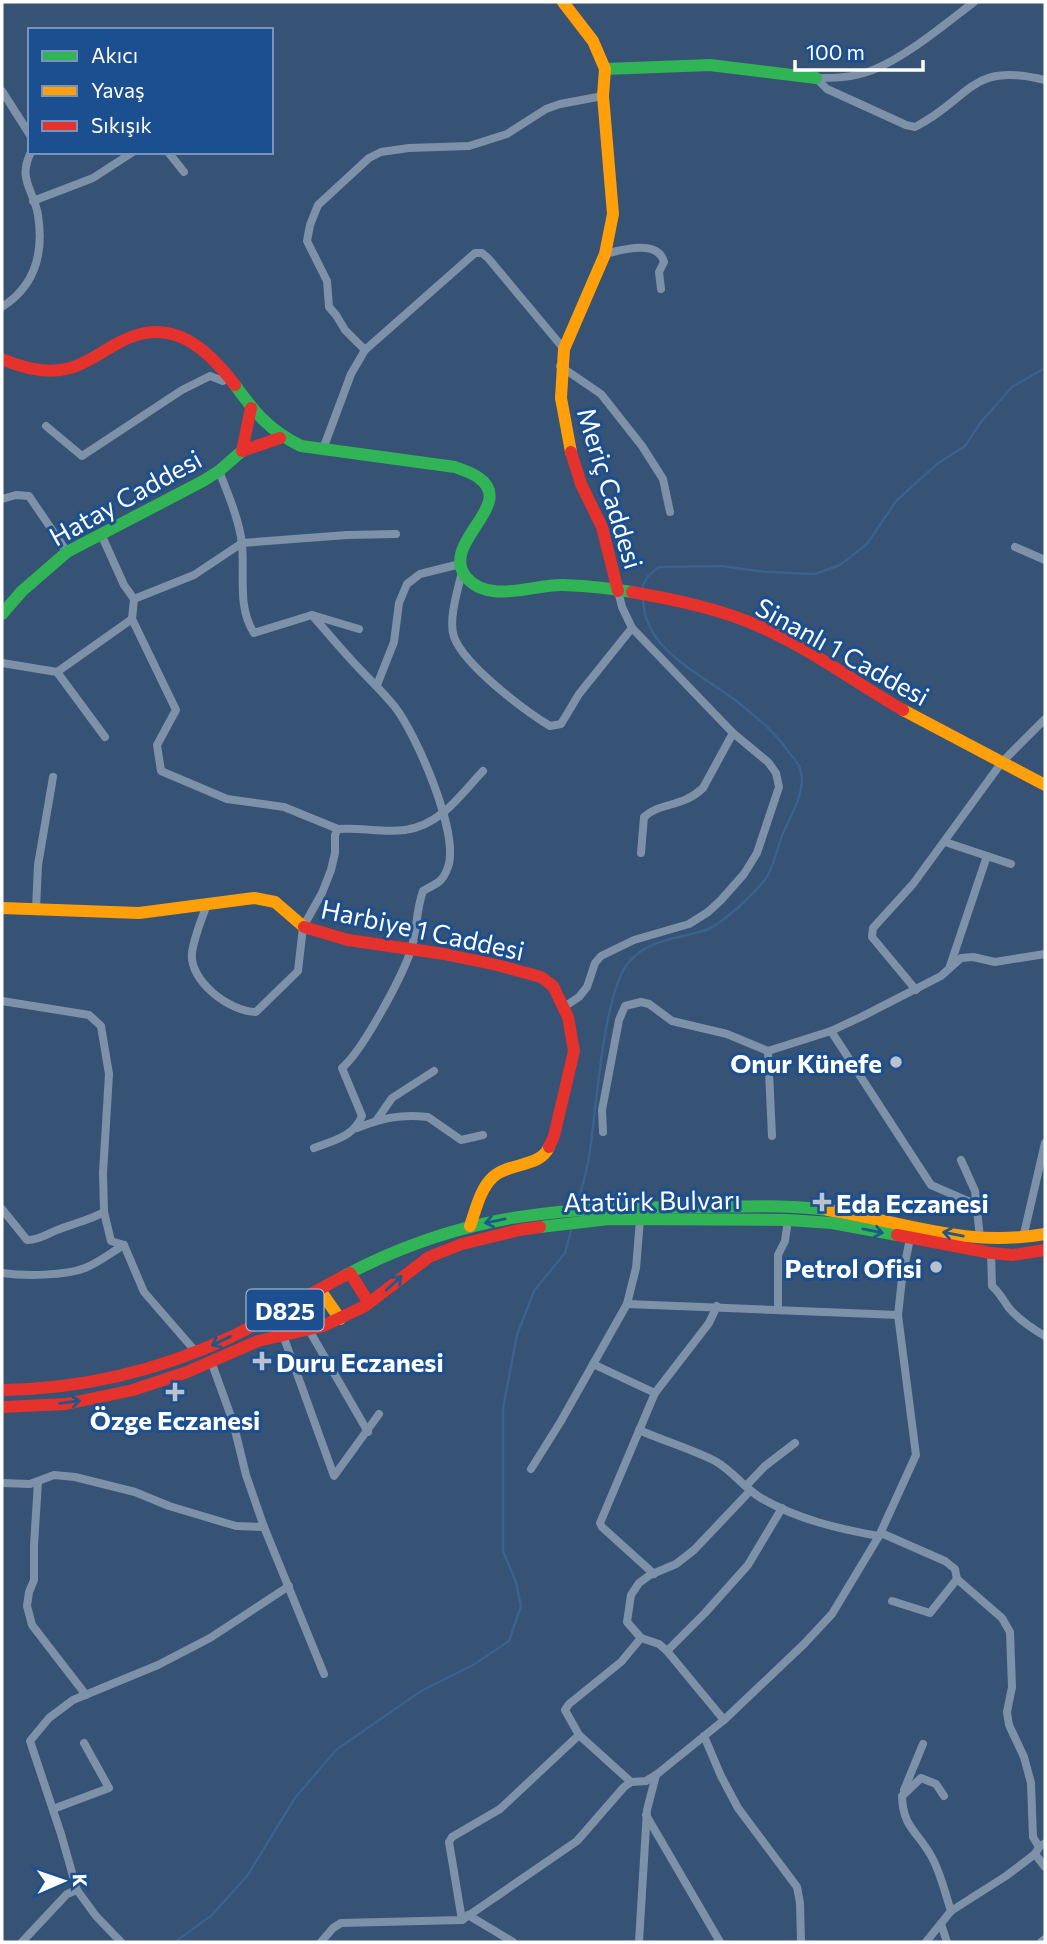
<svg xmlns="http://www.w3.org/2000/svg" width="1047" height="1944" font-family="Commissioner,sans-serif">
<rect width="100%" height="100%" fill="#365274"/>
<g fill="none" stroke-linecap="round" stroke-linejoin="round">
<!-- stream -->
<g stroke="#3b618d" stroke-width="2.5">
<polyline points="643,591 643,585 648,576 659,567 720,566 767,572 815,574 840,565 867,544 896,501 937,464 965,446 981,422 1012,387 1045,368"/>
<path d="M577,1205C581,1191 585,1177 588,1163C596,1120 602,992 629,962C650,938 679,939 706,930C722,924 761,889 769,873C776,859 778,843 785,829C793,811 807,788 800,768C798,763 792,756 788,751C776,733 756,717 739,703C704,675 643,651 643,598"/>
<polyline points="175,1942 212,1915 247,1876 295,1798 336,1750 421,1691 473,1665 509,1641 521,1606 516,1582 503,1551 503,1408 517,1335 534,1291 565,1253 571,1231"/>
</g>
<!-- street -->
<g stroke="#7d92a8" stroke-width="8">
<path d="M816,78L827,89L906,125L915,127C971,99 969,61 1045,80"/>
<path d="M816,78C832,78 848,78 864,73C899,63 945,24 974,2"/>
<polyline points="2,91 30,135"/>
<polyline points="168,152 184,172"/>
<polyline points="33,201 93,178 133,152"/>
<path d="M605,254C621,250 658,239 664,262L659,272L661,289"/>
<path d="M2,307C35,286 44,253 38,215C34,190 17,180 31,152"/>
<polyline points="365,350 345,330 336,315 329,307 327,281 307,241 310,225 318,205 369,158 381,152 409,148 469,146 507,134 546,109 560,104 603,96"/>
<polyline points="560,366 601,394 642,446 663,479 670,512"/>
<polyline points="46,426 82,456 182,390 210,376 223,381 231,377"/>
<polyline points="323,449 351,374 365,350 475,253 482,253 488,258 564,349"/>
<path d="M219,471C228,494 239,519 242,544C245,574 237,607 254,633L312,615C326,631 340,648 355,664C368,678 382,691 395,707C416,734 460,834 448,867C442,884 436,883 423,891C416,910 417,931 411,950C402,977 363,1050 342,1068L362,1116C353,1137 335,1140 314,1148"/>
<polyline points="2,499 16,495 29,496 67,552"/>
<polyline points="101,534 124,585 134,599 132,619 176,710 157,745 161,771 227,799 284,807 338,829"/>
<polyline points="1015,547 1045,560"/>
<path d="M462,572C458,589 448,620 454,637C465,666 524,710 550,726L561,724L579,694L632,628"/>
<polyline points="134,599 194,575 242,543 347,535 396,534"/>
<polyline points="312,615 359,629"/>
<polyline points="2,663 57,672 105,737"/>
<polyline points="57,672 132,619"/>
<polyline points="377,685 394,642 399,603 407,584 420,574 460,564"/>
<polyline points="945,842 1011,864"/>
<path d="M641,853L644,817C660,802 682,808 703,788L733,733"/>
<path d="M207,904C202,919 194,937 192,953C189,981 230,1012 256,1012L298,971L303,927L322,893L331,870L335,853V835L338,829C360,827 383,833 405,830C441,825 460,795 483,771"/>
<polyline points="36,909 38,865 53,777"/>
<polyline points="950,966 987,856"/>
<polyline points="916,990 872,937 873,928 913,884 1002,762 1045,719"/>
<polyline points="2,1001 89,1015 101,1026 109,1074 103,1173 104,1212 111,1241 124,1245 144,1292 196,1352"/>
<polyline points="564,1007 579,997 587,987 595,963 601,956 634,940 689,924 708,912 721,900 744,874 757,853 779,787 776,773 768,762 733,733 632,628 622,607 618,591"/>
<polyline points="831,1031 931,1185 977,1205"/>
<polyline points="768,1051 772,1136"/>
<polyline points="376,1121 392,1098 434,1071"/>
<path d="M357,1128C383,1118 399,1114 428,1117L461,1140L483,1135"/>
<polyline points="603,1132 602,1110 619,1020 625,1006 641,1002 649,1004 672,1021 727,1034 768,1051 831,1031 861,1017 941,976 961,958 973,957 995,962 1045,954"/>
<polyline points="961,1160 975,1191 980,1238"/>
<path d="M2,1209L27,1240C40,1240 48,1233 60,1229C75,1223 90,1220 104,1212"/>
<polyline points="1023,1238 1045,1143"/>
<path d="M991,1253L992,1286C1000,1293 1003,1300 1009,1308C1019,1320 1031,1328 1045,1336"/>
<path d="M2,1273C24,1276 65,1276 85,1268C98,1263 112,1252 124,1245"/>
<polyline points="627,1304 898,1315"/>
<polyline points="778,1310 778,1255 785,1241 788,1220"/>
<polyline points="309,1330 368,1432"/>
<polyline points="283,1335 334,1476 379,1414"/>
<polyline points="211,1361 233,1422 246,1475 264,1527 324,1674"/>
<polyline points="593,1364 655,1393"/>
<path d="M639,1430C664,1441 691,1449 715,1461C733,1471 744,1488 761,1498C797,1519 838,1529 879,1536"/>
<polyline points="531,1469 561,1421 627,1304 636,1268 640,1220"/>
<polyline points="38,1482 34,1545 34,1580 29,1592 27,1606 32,1625 86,1695"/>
<polyline points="2,1483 30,1484 54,1475 75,1477 135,1492 169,1506 236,1526 264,1527"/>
<polyline points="746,1486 765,1466 795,1443"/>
<polyline points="881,1533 945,1561 955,1569 957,1579 1002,1618 1010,1632 1012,1687 1007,1712 1009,1725 1024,1757 1031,1783 1033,1837 1039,1847"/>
<polyline points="654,1574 602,1527 600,1523 655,1393 709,1323 717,1306"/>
<polyline points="892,1601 930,1613 957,1579"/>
<polyline points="667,1651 705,1613 748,1565 782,1508"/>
<polyline points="724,1720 667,1651 659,1644 641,1638 627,1622 631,1595 639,1583 650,1575 676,1564 694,1550 750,1491"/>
<polyline points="704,1736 721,1776 738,1808 797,1887 800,1903 801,1942"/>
<polyline points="631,1782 579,1735 565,1710 569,1704 621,1662 641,1638"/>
<polyline points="904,1790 923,1744"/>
<path d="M944,1796L936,1784L921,1778L902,1796C903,1827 916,1830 930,1854C940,1870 945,1893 951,1911"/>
<polyline points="53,1809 109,1788 84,1743"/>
<polyline points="646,1815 720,1942"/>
<polyline points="1035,1854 1045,1867"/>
<polyline points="468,1915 513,1942"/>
<polyline points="462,1920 449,1842 452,1837 500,1809 579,1735"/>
<polyline points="941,1924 947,1942"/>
<polyline points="22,1942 67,1894 77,1890"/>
<polyline points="121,1942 96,1916 77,1890 61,1834 30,1741 49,1718 73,1700 158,1665 210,1638 289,1586"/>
<polyline points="321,1942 333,1928 341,1923 462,1920 577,1841 624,1787 631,1782 646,1781 656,1775 724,1720 804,1644 832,1614 879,1536 916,1455 898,1315 902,1279 910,1238"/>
<polyline points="639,1942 647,1810 656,1775"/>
<polyline points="926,1942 951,1911 1006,1876 1035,1854 1039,1847 1045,1843"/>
<polyline points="1041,1942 1045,1939"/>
</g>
<!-- fast -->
<g stroke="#30b455" stroke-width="12">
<polyline points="605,69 710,65 816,78"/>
<path d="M235,385C255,413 270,431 301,446L455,467C463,470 473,473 479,478C517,505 439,543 466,577C489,605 534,584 563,585C586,586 610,588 632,592"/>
<polyline points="2,614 22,591 67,552 203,481 219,471 242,451"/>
<polyline points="540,1227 609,1219 788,1220 832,1223 897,1235"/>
<path d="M344,1276C466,1211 566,1207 700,1207C743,1207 786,1204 828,1210"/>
</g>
<!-- slow -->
<g stroke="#ff9f0a" stroke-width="12">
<polyline points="563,2 593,41 605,69 603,96 613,214 605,254 564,349 561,398 571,452"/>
<polyline points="903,710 1045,785"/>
<polyline points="2,908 139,913 254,898 275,902 304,927"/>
<path d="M828,1210C904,1222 967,1248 1045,1234"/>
<path d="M470,1226C476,1209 480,1189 493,1177C509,1162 540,1168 549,1147"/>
<polyline points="320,1290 340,1319"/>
</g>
<!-- jam -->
<g stroke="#e5322d" stroke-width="12">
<path d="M2,359C23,368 47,375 70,368C89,363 105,349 122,341C171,316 206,347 235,385"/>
<polyline points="251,408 242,451 280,438"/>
<polyline points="571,452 581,484 602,527 618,591"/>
<path d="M632,592C676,600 722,609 763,628C812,650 856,683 903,710"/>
<polyline points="304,927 348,940 444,954 497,965 541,977 553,986 568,1017 574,1051 554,1136 549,1147"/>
<polyline points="897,1235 991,1253 1013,1255 1045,1250"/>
<polyline points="350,1273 369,1303"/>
<path d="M2,1390C82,1389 158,1371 231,1337C269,1318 306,1296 344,1276"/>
<polyline points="2,1407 66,1404 133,1390 187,1372 258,1341 323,1326 365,1306 429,1257 462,1244 519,1230 540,1227"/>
</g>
</g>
<!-- one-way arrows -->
<defs><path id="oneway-shaft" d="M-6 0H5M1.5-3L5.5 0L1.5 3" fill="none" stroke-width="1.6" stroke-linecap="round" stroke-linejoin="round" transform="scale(1.75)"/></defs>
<g stroke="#1d5989">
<use href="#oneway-shaft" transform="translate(495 1221) rotate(168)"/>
<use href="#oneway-shaft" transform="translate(873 1231) rotate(11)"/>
<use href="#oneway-shaft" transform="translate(953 1234) rotate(-169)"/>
<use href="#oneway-shaft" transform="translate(394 1283) rotate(-42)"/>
<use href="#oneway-shaft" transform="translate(221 1341) rotate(154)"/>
<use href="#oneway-shaft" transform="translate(70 1402) rotate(-8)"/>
</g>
<!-- markers -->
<g fill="#b9c2ce" stroke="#1b4f8f" stroke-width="2.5">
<circle cx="896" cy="1062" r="7"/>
<path d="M818.5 1191.5h7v7h7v7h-7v7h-7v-7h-7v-7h7z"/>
<circle cx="936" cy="1267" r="7"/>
<path d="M258.5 1350.5h7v7h7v7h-7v7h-7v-7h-7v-7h7z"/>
<path d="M171.5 1381.5h7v7h7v7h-7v7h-7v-7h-7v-7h7z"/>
</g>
<g text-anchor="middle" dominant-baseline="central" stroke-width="6" stroke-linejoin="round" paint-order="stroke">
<!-- shield labels -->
<rect fill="#1b4f8f" stroke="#bbcadd" stroke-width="2" x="246.5" y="1289.5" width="77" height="41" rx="5"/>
<g font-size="24" font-weight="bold" fill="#fff">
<text x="285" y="1310">D825</text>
</g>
<!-- street labels -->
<g font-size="26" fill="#fff" stroke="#1b4f8f">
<text transform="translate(611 488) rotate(73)">Meriç Caddesi</text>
<text transform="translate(125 497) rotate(-29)">Hatay Caddesi</text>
<text transform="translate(843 651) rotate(29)">Sinanlı 1 Caddesi</text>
<text transform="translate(423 929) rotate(12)">Harbiye 1 Caddesi</text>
<text transform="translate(652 1200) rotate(-1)">Atatürk Bulvarı</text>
</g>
<!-- poi labels -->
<g font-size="26" font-weight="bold" fill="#fff" stroke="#1b4f8f" text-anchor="end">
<text x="882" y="1062">Onur Künefe</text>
<text x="836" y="1202" text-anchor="start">Eda Eczanesi</text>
<text x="922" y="1267">Petrol Ofisi</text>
<text x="276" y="1361" text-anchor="start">Duru Eczanesi</text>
<text x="175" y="1419" text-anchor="middle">Özge Eczanesi</text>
</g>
</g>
<!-- border -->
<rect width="1047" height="1944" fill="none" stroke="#ffffff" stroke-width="7"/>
<!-- legend -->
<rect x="28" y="28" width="245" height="126" fill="#1b4f8f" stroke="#7695bc" stroke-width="2"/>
<rect x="42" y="51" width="35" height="10" fill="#30b455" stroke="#7695bc" stroke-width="2"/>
<text x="91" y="63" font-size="21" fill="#ffffff">Akıcı</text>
<rect x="42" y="86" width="35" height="10" fill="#ff9f0a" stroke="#7695bc" stroke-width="2"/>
<text x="91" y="98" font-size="21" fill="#ffffff">Yavaş</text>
<rect x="42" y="121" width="35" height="10" fill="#e5322d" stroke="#7695bc" stroke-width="2"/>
<text x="91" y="133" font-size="21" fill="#ffffff">Sıkışık</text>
<!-- north arrow -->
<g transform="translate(63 1881) rotate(88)" stroke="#1b4f8f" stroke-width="5" paint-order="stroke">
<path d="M0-5L12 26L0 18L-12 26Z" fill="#ffffff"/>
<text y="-10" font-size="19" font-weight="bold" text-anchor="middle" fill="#ffffff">K</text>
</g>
<!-- scale -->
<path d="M795 60v10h128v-10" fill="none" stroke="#ffffff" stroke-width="3.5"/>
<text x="806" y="60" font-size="21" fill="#ffffff" stroke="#1b4f8f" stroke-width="5" paint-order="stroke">100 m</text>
</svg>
